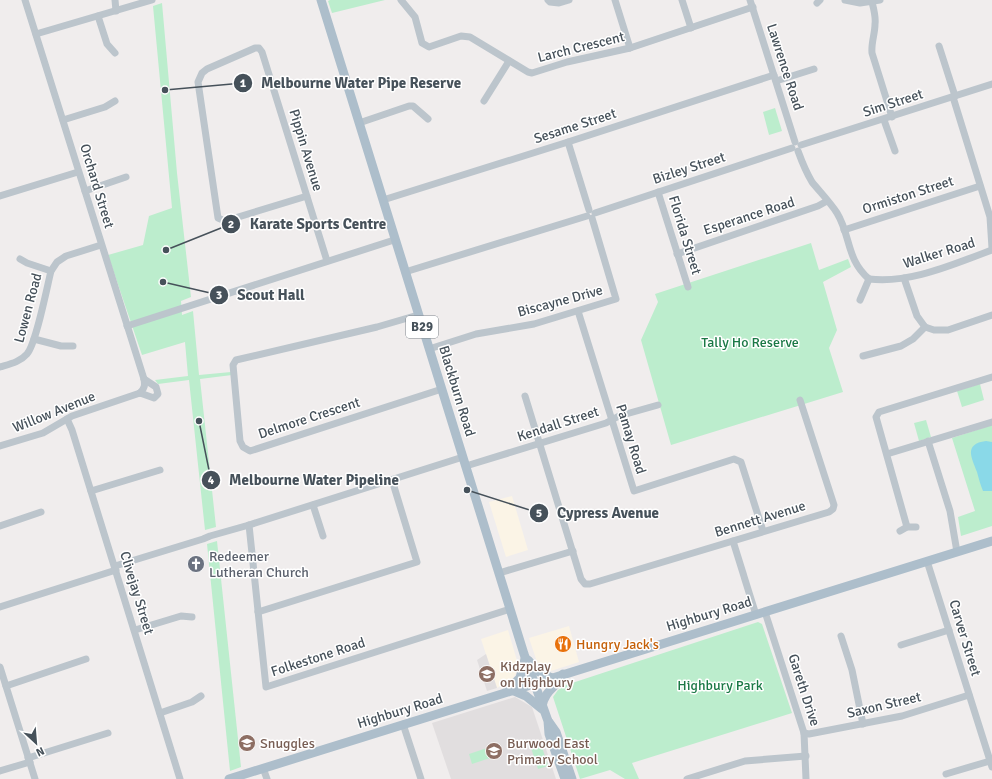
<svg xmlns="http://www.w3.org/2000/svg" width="992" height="779" font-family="Signika,sans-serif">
<rect width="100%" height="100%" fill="#f0eded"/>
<!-- commercial -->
<g fill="#fbf4e6">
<polygon points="512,496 528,550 506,557 489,502"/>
<polygon points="569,626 579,662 551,671 548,671 541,668 537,662 529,638"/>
<polygon points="508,630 518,664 516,673 513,679 497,688 481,639"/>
</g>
<!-- education -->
<g fill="#e1dedf">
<polygon points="486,654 497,688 487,691 477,660"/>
<polygon points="515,697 532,707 556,779 451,779 432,723"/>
</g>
<!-- green -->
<g fill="#bcedcd">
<polygon points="330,0 385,0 332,13 328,1"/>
<polygon points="162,3 177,173 191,297 181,301 182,315 193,311 199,375 231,372 232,375 200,379 216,527 205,530 189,380 158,384 155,380 188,376 185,342 142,355 108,255 143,245 149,216 172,208 153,6"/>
<polygon points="775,108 782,131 769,135 763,112"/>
<polygon points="811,243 819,270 848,259 851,267 823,282 837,330 829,348 843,392 671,445 641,340 658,302 655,294"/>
<polygon points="980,384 984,400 962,407 957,391"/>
<polygon points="926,420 931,437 919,441 914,423"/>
<polygon points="992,425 992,526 961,536 958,517 975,511 952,438"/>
<polygon points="217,541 241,767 230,771 207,544"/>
<polygon points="758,622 762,624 792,713 632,763 639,779 625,779 610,770 580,779 553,697 558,690 566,685"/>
<polygon points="541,744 548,766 538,769 531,748"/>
<polygon points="490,747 493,757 472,764 469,754"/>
</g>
<!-- water -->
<path fill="#8ad9e8" d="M986,441L992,442V491H983C980,484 979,479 977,472C972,458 963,444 986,441Z"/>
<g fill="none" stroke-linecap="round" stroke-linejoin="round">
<!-- minor -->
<g stroke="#bcc5cc" stroke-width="7">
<path d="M25,0L144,379C145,385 145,388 140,393"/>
<polyline points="115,0 116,11"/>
<polyline points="401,0 415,17 422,43 429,47 461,36 470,37 528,72 532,73 567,62 630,48 753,7"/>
<polyline points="548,0 550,2 559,3 569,0"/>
<polyline points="615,0 630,48"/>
<polyline points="682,0 691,28"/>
<polyline points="750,0 795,142"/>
<polyline points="845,0 860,3 880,0"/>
<path d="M872,2C874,10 876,17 875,24C875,34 871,43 872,53L892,117"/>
<polyline points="817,3 820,0"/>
<polyline points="98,16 107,44 115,53"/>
<polyline points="36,34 152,0"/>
<polyline points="939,46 955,96"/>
<polyline points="776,81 814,69"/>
<polyline points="953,97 990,217 992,248"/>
<polyline points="484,101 509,61"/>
<polyline points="63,120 105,107 115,101"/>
<polyline points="884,120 895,151"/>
<polyline points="359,123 409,106 413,106 428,119"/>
<polyline points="568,142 589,210"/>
<polyline points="801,145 992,84"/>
<path d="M798,151C802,162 806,172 812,182C820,192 830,202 837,213C851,236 846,259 869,279"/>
<polyline points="85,191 126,177"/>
<polyline points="658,192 688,287"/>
<polyline points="0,196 78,172"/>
<polyline points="307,196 225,221 218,218 198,82 202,73 207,69 255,48 259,48 262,52 327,261"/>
<polyline points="383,200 568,142 774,75"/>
<polyline points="595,213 792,148"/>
<polyline points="844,230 980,186"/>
<polyline points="677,254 818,206 827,201"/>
<polyline points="20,259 27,263 51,271"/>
<polyline points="405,272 587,216"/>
<polyline points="904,278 917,316 925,327 934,330 948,330 992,315"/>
<path d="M869,279C911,284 953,264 992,250"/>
<polyline points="860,300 869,279"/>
<polyline points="578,311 634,491 734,459 741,462 763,531"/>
<polyline points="418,315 377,327 236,360 233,365 240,441 243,447 250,451 442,389"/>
<polyline points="127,326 394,240"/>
<polyline points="34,339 61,346 73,346"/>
<polyline points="429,349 476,334 534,324 616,299 592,218"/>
<polyline points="863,356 901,346 913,339 925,327"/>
<path d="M0,367C10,364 20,362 27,354C36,344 47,287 51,271L57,262L66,256L101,245"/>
<polyline points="140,393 154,398 158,394 156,387 144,379"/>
<polyline points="525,396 581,579 585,584 590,584 829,512 833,509 834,505 800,400"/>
<polyline points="67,419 72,430 180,779"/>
<polyline points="928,441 950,511 957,552"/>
<polyline points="0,446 43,433 72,416 140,393"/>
<polyline points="887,454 992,422"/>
<polyline points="466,466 606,423 619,416 658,405"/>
<polyline points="91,491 160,470"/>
<polyline points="313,505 323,536"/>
<polyline points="249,525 266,687 510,609"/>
<polyline points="0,526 41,512"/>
<polyline points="907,527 876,417 879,412 992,377"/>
<polyline points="900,531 907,527 916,527"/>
<polyline points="733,541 756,615"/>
<polyline points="927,561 992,767"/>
<polyline points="115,566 203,539 210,536 249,525 463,457"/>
<polyline points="499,573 573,551"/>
<polyline points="0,607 116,570"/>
<polyline points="258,612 417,562 392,480"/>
<polyline points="765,612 804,733 806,779"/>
<polyline points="135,630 181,616 192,617"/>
<polyline points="841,636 852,670 863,724"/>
<polyline points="901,645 949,630"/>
<polyline points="0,667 35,779"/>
<polyline points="6,686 86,659"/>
<polyline points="160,713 192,702 201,696"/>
<polyline points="403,724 421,779"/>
<polyline points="804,733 809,734 902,716 969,695"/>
<polyline points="28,758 108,733"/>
<polyline points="263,768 267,779"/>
<polyline points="0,771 30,762"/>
<polyline points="946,774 990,761"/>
<polyline points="687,779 745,761 806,756"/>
</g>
<!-- major -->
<g stroke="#adbecb" stroke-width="9">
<polyline points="321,0 524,654 548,721 549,734 565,779"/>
<polyline points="528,660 539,672 552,678"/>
<polyline points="507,690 520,678 525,659"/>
<polyline points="512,690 526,696 542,709"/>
<path d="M542,706C546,688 556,689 563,674"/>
<polyline points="549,722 556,732 572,779"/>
<polyline points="229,779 992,541"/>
</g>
</g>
<!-- icons -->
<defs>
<g id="church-disc" transform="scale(0.9)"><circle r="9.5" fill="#6b7280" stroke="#fff"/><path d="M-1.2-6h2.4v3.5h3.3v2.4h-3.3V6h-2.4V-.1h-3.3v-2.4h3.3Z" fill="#fff"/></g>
<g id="restaurant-disc" transform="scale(0.9)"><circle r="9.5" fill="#e8710a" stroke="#fff"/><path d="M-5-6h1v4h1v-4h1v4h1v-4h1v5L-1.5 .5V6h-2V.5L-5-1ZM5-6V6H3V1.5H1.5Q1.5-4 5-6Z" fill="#fff"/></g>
<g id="school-disc" transform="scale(0.9)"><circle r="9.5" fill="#8d6e63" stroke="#fff"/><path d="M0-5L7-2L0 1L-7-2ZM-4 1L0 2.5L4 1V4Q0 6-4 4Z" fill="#fff"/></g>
</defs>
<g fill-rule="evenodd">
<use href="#church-disc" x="196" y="564"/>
<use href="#restaurant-disc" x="563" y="644"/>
<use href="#school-disc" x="487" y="674"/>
<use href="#school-disc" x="247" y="743"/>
<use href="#school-disc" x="494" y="751"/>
</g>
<g text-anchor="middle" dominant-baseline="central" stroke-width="3" stroke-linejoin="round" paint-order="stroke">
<!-- shield labels -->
<rect fill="#fff" stroke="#7e858c" stroke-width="1" x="406" y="316" width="32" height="22" rx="3"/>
<g font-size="13" font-weight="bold" fill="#46515a">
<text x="422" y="327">B29</text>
</g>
<!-- street labels -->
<g font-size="14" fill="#46515a" stroke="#fff">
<text transform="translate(581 47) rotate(-14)">Larch Crescent</text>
<text transform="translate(785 67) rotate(72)">Lawrence Road</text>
<text transform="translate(893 103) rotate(-18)">Sim Street</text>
<text transform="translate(575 126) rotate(-18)">Sesame Street</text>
<text transform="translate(306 150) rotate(73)">Pippin Avenue</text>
<text transform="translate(689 168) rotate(-18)">Bizley Street</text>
<text transform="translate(97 186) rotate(73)">Orchard Street</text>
<text transform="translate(908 195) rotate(-18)">Ormiston Street</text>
<text transform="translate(749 216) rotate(-18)">Esperance Road</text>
<text transform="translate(685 235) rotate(73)">Florida Street</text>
<text transform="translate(939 253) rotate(-17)">Walker Road</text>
<text transform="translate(560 301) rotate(-15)">Biscayne Drive</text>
<text transform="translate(28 308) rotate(-75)">Lowen Road</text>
<text transform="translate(457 391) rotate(73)">Blackburn Road</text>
<text transform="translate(54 412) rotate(-22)">Willow Avenue</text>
<text transform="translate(309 418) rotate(-18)">Delmore Crescent</text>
<text transform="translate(558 424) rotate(-18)">Kendall Street</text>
<text transform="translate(631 439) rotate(73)">Pamay Road</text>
<text transform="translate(760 519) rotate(-17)">Bennett Avenue</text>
<text transform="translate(137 593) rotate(73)">Clivejay Street</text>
<text transform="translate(709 614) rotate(-17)">Highbury Road</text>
<text transform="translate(965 638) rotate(73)">Carver Street</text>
<text transform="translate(318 657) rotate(-18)">Folkestone Road</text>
<text transform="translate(804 690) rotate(72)">Gareth Drive</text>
<text transform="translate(884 705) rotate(-13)">Saxon Street</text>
<text transform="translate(400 711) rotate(-17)">Highbury Road</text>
</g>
<!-- park labels -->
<g font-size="14" fill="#1a7845" stroke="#fff">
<text x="750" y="342">Tally Ho Reserve</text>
<text x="720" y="685">Highbury Park</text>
</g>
<!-- worship labels -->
<g font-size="14" fill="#5b616d" stroke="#fff" text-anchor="start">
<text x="209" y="556">Redeemer<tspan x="209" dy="16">Lutheran Church</tspan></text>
</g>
<!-- food labels -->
<g font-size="14" fill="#c56008" stroke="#fff" text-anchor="start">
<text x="576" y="644">Hungry Jack's</text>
</g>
<!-- education labels -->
<g font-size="14" fill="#785e54" stroke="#fff" text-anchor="start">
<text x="500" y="666">Kidzplay<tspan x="500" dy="16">on Highbury</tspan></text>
<text x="260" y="743">Snuggles</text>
<text x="507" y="743">Burwood East<tspan x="507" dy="16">Primary School</tspan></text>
</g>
</g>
<!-- callouts -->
<path fill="none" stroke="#46515a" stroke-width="1.5" d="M165 90L243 83M166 250L231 224M163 282L219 295M199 421L211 480M467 490L539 513"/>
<g fill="#46515a" stroke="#fff" stroke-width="1.5">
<circle cx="165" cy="90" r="4"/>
<circle cx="166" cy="250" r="4"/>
<circle cx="163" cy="282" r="4"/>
<circle cx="199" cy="421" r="4"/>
<circle cx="467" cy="490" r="4"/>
<circle cx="243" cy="83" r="10"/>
<circle cx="231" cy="224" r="10"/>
<circle cx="219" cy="295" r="10"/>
<circle cx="211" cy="480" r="10"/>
<circle cx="539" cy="513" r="10"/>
</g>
<g font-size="12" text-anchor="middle" font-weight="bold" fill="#fff">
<text x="243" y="87">1</text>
<text x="231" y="228">2</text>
<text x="219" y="299">3</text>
<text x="211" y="484">4</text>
<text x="539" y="517">5</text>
</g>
<g font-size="15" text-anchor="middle" font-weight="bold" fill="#46515a" stroke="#fff" stroke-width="3" stroke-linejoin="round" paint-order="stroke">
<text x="361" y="88">Melbourne Water Pipe Reserve</text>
<text x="318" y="229">Karate Sports Centre</text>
<text x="271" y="300">Scout Hall</text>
<text x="314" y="485">Melbourne Water Pipeline</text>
<text x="608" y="518">Cypress Avenue</text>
</g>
<!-- north arrow -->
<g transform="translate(36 743) rotate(154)" stroke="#ffffff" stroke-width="3" paint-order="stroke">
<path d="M0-3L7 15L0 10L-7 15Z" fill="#46515a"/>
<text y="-6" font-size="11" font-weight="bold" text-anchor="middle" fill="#46515a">N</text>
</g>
</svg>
